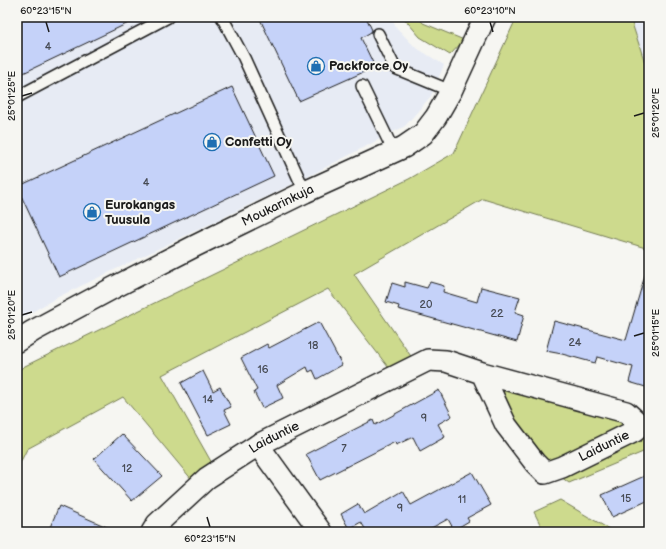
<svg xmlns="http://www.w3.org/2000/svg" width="666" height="549" font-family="'Balsamiq Sans',sans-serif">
<rect width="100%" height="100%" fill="#f6f6f2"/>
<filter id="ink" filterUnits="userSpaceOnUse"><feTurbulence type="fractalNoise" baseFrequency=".025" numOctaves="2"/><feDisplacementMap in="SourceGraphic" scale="8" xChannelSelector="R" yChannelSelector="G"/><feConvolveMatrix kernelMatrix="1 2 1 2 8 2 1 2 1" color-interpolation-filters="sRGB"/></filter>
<g filter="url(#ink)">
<!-- built -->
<g fill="#e7ebf4">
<polygon points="17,17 391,17 396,27 415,47 444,65 431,96 405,126 305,178 56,298 17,321"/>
<polygon points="630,17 649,17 649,72 648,73"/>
</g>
<!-- green -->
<g fill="#cdda8d" stroke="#747b54">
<polygon points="403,17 418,17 423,23 464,40 450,55 420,37"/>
<polygon points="518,17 630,17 648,72 649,72 649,249 483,199 354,274 417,365 395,376 328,289 162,375 217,472 198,487 123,397 27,449 17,469 17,371 25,366 409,179 454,153 514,23"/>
<polygon points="485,369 596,400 649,421 649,451 643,452 569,483 537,459"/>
<polygon points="560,500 614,532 544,532 534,512"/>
</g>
<!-- building -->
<g fill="#c5d2f9" stroke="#1c1c1c">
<polygon points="17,17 141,17 17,76"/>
<polygon points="259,17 366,17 372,30 371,32 361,38 375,67 299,101"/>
<polygon points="232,87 274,176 59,277 17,187"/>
<polygon points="645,275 649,275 649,388 629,382 633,367 597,357 595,363 562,354 546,351 554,321 626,340"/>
<polygon points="405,282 427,288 430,282 444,286 443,292 477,302 481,287 520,297 515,312 524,315 517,342 398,309 399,306 386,302 392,283 405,287"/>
<polygon points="319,322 342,365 317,379 313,370 309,372 307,367 277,385 283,398 262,408 254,392 257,390 241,358 267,344 269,348"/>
<polygon points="203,371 213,391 220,387 231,407 224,410 231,424 208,435 181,383"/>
<polygon points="439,390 452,416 438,424 445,437 420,451 413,437 396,445 395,442 320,480 306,454 373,420 375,425"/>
<polygon points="122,434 162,476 132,501 94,459"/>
<polygon points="472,472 491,505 467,518 469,521 454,530 448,519 424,532 367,532 361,522 349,529 341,514 358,504 364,514 403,491 411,505"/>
<polygon points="649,474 649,500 612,517 602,495"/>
<polygon points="59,506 118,532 48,532"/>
</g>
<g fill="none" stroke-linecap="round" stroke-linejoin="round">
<!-- service casing -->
<g stroke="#1c1c1c" stroke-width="14">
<g id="service">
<polyline points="222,17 244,58 305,192"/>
<polyline points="378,34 395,68 451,91"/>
<polyline points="362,86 394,152"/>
<polyline points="17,97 168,17"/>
</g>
</g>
<!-- minor casing -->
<g stroke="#1c1c1c" stroke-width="24">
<g id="minor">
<path id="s1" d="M17,341L33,331L115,287L195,246L305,192L404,147L423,134L436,117L451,91L485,17"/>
<polyline points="258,445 321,532"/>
<path id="s2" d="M152,532L157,524L207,478L258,445L428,360L446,361L482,373L626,412L637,422L635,431L562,467L545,473L535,463L506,425L482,373"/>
</g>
</g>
<!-- service -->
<use href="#service" stroke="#f6f6f2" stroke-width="11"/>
<!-- minor -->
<use href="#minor" stroke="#f6f6f2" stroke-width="21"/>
</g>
</g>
<!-- ticks -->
<path fill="none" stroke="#1c1c1c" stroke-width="1.5" d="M46,22L49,32M490,22L493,32M22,96L32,93M634,116L644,113M22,315L32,312M634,336L644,333M207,517L210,527"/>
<!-- icons -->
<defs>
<g id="shop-ring" transform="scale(0.9)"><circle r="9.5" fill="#f6f6f2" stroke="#1f6fb2" stroke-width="1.5"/><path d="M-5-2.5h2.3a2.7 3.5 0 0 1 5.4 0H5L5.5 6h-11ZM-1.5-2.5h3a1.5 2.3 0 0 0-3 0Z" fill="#1f6fb2"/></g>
</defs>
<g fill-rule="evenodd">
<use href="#shop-ring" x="316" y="66"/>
<use href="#shop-ring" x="212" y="142"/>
<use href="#shop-ring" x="92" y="212"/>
</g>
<g text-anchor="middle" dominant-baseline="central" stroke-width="4" stroke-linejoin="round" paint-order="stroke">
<!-- number labels -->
<g font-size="11" fill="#464a53">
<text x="48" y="46">4</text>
<text x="146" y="182">4</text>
<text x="426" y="304">20</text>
<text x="497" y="313">22</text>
<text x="575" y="342">24</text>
<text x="313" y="345">18</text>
<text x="263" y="369">16</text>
<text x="208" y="399">14</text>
<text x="424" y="418">9</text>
<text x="344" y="448">7</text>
<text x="127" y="468">12</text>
<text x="626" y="498">15</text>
<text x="462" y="499">11</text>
<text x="400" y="508">9</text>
</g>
<!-- poi labels -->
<g font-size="13" font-weight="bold" fill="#1c1c1c" stroke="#f6f6f2" text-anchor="start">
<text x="329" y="66">Packforce Oy</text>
<text x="225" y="142">Confetti Oy</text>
<text x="105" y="205">Eurokangas<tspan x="105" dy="15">Tuusula</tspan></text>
</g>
<!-- street labels -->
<g font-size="13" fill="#1c1c1c" stroke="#f6f6f2">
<text stroke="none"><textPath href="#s1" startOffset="294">Moukarinkuja</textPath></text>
<text stroke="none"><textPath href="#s2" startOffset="156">Laiduntie</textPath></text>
<text transform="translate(604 446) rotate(-26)">Laiduntie</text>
</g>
</g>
<!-- margin -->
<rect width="666" height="549" fill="none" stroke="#f6f6f2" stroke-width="44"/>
<rect x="22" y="22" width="622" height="505" fill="none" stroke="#1c1c1c" stroke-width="1.5"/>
<g font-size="10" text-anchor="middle" fill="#1c1c1c">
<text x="46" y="14">60°23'15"N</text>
<text x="490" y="14">60°23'10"N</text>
<text transform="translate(11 96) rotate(-90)" y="4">25°01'25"E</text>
<text transform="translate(655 113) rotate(-90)" y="4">25°01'20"E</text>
<text transform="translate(11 315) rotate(-90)" y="4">25°01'20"E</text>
<text transform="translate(655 333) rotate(-90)" y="4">25°01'15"E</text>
<text x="210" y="542">60°23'15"N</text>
</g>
</svg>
